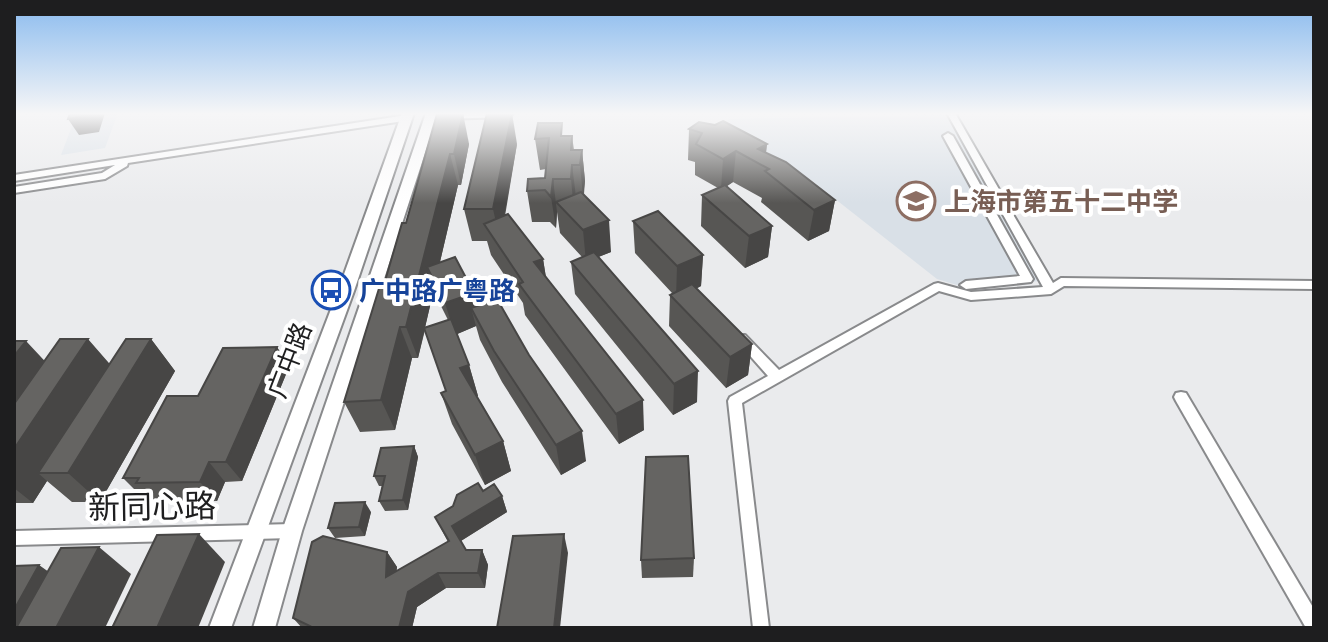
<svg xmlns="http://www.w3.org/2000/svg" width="1328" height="642" font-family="Ubuntu,'Noto Sans SC',sans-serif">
<rect width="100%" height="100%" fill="#eaebed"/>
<!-- built -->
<g fill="#d9e0e7">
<polygon points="77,113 118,113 105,148 61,155"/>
<polygon points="946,115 1040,281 967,288 937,279 811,180 769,159 726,123 729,119"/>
</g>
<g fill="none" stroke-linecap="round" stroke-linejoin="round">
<!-- minor casing -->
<g stroke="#898a8c" stroke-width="4">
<g id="minor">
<polygon points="947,113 955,113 1004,198 1071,192 1076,195 1071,198 1007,204 1053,283 1061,278 1314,281 1314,289 1064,286 1051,294 971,300 939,291 742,403 769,628 753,628 728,401 730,397 768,376 737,341 735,338 737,335 745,335 779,370 934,284 938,283 971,292 1043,287"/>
<polygon points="407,115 410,116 410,120 128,163 127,166 105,179 14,193 14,187 102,173 115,165 14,181 14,175"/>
<polygon points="948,133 953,136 1033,279 1031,282 966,289 960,285 966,281 1020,276 943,136"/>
<polygon points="1181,392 1186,393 1314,609 1314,628 1306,628 1176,401 1174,397 1176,393"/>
<polygon points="292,524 297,526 300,531 297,536 292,538 14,545 14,531"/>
</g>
</g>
<!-- major casing -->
<g stroke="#898a8c" stroke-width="4">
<g id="major">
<polygon points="402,113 414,113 354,291 231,628 209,628 338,291"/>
<polygon points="426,113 514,113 508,117 442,119 437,116 302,531 275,628 253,628 282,531"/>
</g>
</g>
<!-- minor -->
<use href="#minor" fill="#fff" fill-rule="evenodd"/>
<!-- major -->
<use href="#major" fill="#fff" fill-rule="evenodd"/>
</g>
<!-- wall -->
<g fill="#575654" fill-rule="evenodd">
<path d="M437,114L469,144L461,185H458L440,262L478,306L586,461L561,475L502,382L480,340L476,326L457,334L469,365L478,396H477L503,441L511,471L485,485L452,424L441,393L446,391L425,330L418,358H412L395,430L360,432L344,402L406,223ZM434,289L437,298L448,320L425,327Z"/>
<polygon points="689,129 767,144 766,153 835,200 829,231 808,241 761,202 762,198 733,182 727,186 772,226 768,257 745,268 701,226 702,195 718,188 695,175 695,162 688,160"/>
<polygon points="572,136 574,150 582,150 585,181 584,194 611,252 598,257 697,402 673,415 575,294 571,262 582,257 560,233 557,212 556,228 550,222 532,222 527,191 545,178 546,169 540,170 535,139"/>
<polygon points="517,144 505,216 543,259 546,278 644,430 619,444 525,315 523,303 491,255 487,241 472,241 464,209"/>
<polygon points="633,221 703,255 701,286 696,289 752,344 748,375 726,388 669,326 670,295 672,293 635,253"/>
<polygon points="151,339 175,371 100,502 72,502 47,481 33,503 14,503 14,341 45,361 110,364"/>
<polygon points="277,347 289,367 242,481 225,482 217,501 155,502 150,497 142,497 123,478"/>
<polygon points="414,446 418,457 408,510 385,511 379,501 382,486 379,486 374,476"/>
<polygon points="483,491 502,496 507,512 461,541 466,550 482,550 488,565 485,588 446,588 417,607 412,628 302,628 293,618 387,552 397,567 396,571 448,542 435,517"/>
<polygon points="371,512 365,536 335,538 328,528"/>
<polygon points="694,558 693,577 642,578 641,560"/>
</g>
<!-- shaded-wall -->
<g fill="#474645">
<polygon points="89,113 105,113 99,132 79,135 68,119"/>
<polygon points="463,113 469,144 461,185 454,154"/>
<polygon points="512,113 517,144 500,240 493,209"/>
<polygon points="767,144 764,166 758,149"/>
<polygon points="582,150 585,181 583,196 580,165"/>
<polygon points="736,151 733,182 721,190 723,159"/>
<polygon points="450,154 458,185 435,283 427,267 434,289 418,358 406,327"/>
<polygon points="572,165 576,197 574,210 571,179"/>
<polygon points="553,179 557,212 556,228 551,197"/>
<polygon points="835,200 829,231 808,241 814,210"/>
<polygon points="609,220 611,252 586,262 583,230"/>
<polygon points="772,226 768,257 745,268 749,236"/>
<polygon points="703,255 701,286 676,298 677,266"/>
<polygon points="543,259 548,290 534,262"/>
<polygon points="474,293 483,324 471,308 476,326 455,335 445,303"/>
<polygon points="400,327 412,358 395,430 381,400"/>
<polygon points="88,339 115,370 38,473 47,481 33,503 14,488 14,449"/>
<polygon points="151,339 175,371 100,502 68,473"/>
<polygon points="26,341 55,372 14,431 14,356"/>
<polygon points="752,344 748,375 726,388 730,357"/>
<polygon points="277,347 289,367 242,481 226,462"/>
<polygon points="469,365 478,396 470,399 460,368"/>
<polygon points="698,371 697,402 673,415 674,384"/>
<polygon points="643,400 644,430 619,444 616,414"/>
<polygon points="582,431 586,461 561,475 556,445"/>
<polygon points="503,441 511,471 485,485 475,455"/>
<polygon points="414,446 418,457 408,510 403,500"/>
<polygon points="209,462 225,482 217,501 200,482"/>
<polygon points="502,496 507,512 459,542 452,526"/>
<polygon points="365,502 371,512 365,536 359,527"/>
<polygon points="199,534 225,562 198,628 157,628"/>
<polygon points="564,534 568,553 560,628 554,628"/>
<polygon points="99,547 131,574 105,628 56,628"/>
<polygon points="482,550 488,565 485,588 478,573"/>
<polygon points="387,552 397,567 395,592 386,577"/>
<polygon points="39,565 63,582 38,628 14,628 14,610"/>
<polygon points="438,573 446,588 417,607 412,628 399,628 408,592"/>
</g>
<!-- building -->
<g fill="#656462" stroke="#474645" stroke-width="2">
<polygon points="70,113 89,113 88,115 68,119"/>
<polygon points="463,113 454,154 450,154 406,327 400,327 381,400 344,402 381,282 385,281 402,223 406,223 437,114"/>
<polygon points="487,113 512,113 493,209 464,209"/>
<polygon points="723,121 767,144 758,149 786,162 835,200 814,210 765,171 769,169 736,151 723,159 696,144 702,133 689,129 699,122 715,125"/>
<polygon points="538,123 562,123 561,136 572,136 571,150 582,150 580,165 572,165 571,179 553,179 551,197 545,190 527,191 528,179 545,178 549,138 535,139"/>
<polygon points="725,185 772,226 749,236 702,195"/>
<polygon points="581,192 609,220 583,230 556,202"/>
<polygon points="658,211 703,255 677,266 633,221"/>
<polygon points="508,214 543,259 534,262 643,400 616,414 519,284 523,282 484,224"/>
<polygon points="594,252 698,371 674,384 571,262"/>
<polygon points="455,257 474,293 445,303 427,267"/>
<polygon points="692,284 752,344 730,357 670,295"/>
<polygon points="497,299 529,355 582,431 556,445 494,351 471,308"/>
<polygon points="451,319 469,365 460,368 503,441 475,455 441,393 446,391 424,328"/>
<polygon points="60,339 88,339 14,449 14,404"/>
<polygon points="126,339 151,339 68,473 38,473"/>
<polygon points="14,341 26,341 14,356"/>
<polygon points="277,347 226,462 209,462 200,482 136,483 139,478 123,478 167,396 198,396 223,348"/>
<polygon points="414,446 403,500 379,501 385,476 374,476 381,448"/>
<polygon points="688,456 694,558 641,560 646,457"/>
<polygon points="478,483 483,491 494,484 502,496 452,526 466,550 482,550 478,573 438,573 408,592 399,628 308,628 310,626 293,618 312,542 323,536 387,552 386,577 449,541 435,517 453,506 457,495"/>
<polygon points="365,502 359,527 328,528 335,503"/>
<polygon points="199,534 157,628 112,628 157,535"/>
<polygon points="564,534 554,628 497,628 513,536"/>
<polygon points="99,547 56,628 16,628 61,548"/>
<polygon points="39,565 14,610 14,566"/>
</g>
<!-- sky -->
<linearGradient id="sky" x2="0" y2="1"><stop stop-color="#89baee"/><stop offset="0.56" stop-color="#f6f6f7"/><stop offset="1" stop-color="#f6f6f7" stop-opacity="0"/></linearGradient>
<rect width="1328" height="203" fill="url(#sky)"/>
<!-- icons -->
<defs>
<g id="school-ring" transform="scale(2)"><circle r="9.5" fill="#fff" stroke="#8d6e63" stroke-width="1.5"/><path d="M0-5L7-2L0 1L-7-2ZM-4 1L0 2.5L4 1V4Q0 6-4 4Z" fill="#8d6e63"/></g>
<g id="bus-ring" transform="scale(2)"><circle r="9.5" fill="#fff" stroke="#1a4fb4" stroke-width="1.5"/><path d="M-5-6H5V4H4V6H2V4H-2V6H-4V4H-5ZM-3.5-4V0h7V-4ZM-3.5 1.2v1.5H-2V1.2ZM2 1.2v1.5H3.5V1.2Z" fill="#1a4fb4"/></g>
</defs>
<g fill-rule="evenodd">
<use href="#school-ring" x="916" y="201"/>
<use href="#bus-ring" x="331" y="290"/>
</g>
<g text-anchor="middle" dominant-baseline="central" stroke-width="8" stroke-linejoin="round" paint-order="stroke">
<!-- education labels -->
<g font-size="26" font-weight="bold" fill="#785e54" stroke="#fff" text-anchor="start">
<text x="944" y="201">上海市第五十二中学</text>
</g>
<!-- transit labels -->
<g font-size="26" font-weight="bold" fill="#164399" stroke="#fff" text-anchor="start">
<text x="359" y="290">广中路广粤路</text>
</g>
<!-- street labels -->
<g font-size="26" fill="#1e1e1f" stroke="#fff">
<text transform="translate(289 360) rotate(-69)">广中路</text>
</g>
<!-- near-street labels -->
<g font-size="32" fill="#1e1e1f" stroke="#fff">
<text transform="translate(152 506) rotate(-1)">新同心路</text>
</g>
</g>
<!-- border -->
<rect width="1328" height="642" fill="none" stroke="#1e1e1f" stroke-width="32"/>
</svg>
